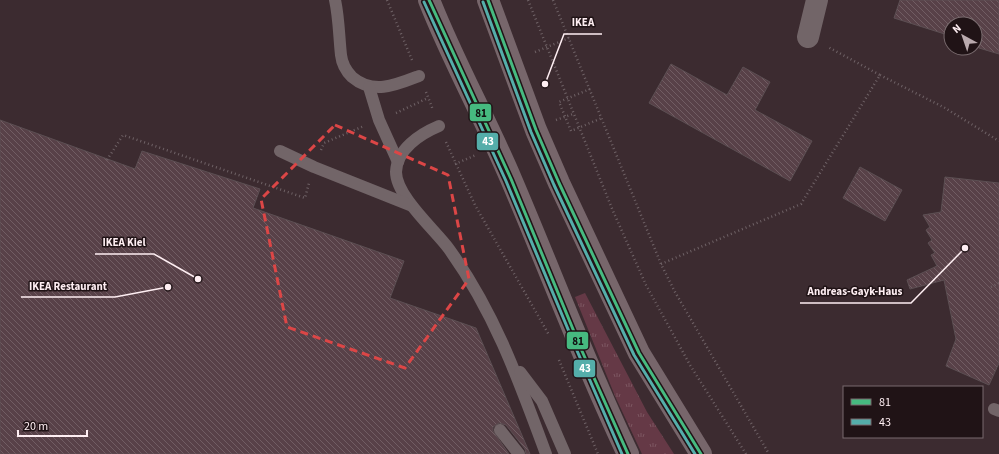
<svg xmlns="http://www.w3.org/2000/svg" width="999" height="454" font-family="'Source Sans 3',sans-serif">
<defs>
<pattern id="grass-tufts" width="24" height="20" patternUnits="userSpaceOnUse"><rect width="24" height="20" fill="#653946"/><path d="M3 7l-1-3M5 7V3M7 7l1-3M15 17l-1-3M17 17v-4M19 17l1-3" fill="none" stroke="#7c5661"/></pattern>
<pattern id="building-back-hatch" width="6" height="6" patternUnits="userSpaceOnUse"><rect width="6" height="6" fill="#584148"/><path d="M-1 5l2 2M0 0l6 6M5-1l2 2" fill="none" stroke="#715d63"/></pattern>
</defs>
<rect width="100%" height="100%" fill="#3c2b30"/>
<!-- grass -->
<polygon fill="url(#grass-tufts)" points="585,293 647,412 674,454 642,454 615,396 575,297"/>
<!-- building -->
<g fill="url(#building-back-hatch)" stroke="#5c4f53">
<polygon points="900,0 999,0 999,54 979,48 979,46 975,44 975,24 951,24 951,36 894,18"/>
<polygon points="671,64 727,95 743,67 770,82 755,110 812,141 790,181 649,103"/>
<polygon points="0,120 135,169 142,151 260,189 253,208 404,261 390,298 476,328 530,454 526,454 525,449 506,425 499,423 493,427 493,431 509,454 0,454"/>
<polygon points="860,167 902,190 885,221 843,198"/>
<polygon points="945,177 999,183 999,363 989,385 946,366 956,339 944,280 910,289 907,280 937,266 931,255 935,253 928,243 932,240 926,230 930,227 923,215 941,212"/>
</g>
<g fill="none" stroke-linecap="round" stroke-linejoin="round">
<!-- path -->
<g stroke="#6f6266" stroke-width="2.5" stroke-dasharray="1 3" stroke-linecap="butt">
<polyline points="387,0 412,60"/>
<polyline points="528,0 613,211 646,285 690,365 746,454"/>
<polyline points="553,0 661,264 675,292 769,454"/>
<polyline points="535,52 569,38"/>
<polyline points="880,75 945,108 999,141"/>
<polyline points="590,89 559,102 571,131 602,118"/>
<polyline points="426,92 433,110"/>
<polyline points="396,113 428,98"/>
<polyline points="556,120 573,114"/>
<polyline points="446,142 475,205 549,335"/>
<polyline points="321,150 324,143 364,126"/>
<polyline points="107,160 123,135 305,198 309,183"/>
<polyline points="455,164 476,155"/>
<polyline points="661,264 801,204 880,75 828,47"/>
<polyline points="991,287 999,283"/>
<polyline points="559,360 598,454"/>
</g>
<!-- service -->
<g stroke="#726568" stroke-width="12">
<path d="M335,0C339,18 339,37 341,55C342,64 346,71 352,77C373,95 396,85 419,76"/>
<polyline points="369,87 379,120 398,162"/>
<path d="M439,126C420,134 397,149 396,172C396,196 435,230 449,249C495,313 519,381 546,454"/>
<polyline points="280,151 314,167 412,206"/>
<polyline points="520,372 542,401 565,454"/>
<polyline points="994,409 999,411"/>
<polyline points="500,430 519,454"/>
</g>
<!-- minor -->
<polyline stroke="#726568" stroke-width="22" points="808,37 817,0"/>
<!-- secondary -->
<g stroke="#77666b" stroke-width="22">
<path d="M429,0C453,61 485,118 511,179C550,270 585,364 628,454"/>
<polyline points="488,0 536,130 559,183 639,353 701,454"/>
</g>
<!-- bus-1 casing -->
<g stroke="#201316" stroke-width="6">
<g id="bus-1">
<polyline points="429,0 511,179 582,351 628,454"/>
<polyline points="488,0 536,130 559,183 639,353 701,454"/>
</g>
</g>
<!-- bus-2 casing -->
<g stroke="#201316" stroke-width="6">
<g id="bus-2">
<polyline points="424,2 506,181 578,353 622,454"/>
<polyline points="483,2 531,132 554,185 634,355 695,454"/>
</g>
</g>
<!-- bus-1 -->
<use href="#bus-1" stroke="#46ba80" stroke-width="3"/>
<!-- bus-2 -->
<use href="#bus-2" stroke="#54aeaa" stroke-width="3"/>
</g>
<!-- marked area -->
<path fill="none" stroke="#dc4646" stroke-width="3" stroke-dasharray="8 5" stroke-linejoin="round" d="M335,125L448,175L469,279L405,368L287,327L261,199Z"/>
<!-- callouts -->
<path fill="none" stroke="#feeef2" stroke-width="1.5" d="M545 84L564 34H602M198 279L154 254H95M168 287L115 297H21M965 248L911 303H800"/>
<g fill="#feeef2" stroke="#201316" stroke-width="1.5">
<circle cx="545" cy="84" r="4"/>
<circle cx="198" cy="279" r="4"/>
<circle cx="168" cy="287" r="4"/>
<circle cx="965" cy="248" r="4"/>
</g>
<g font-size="11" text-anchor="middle" font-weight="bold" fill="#feeef2" stroke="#201316" stroke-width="3" stroke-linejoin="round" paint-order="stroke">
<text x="583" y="26">IKEA</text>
<text x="124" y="246">IKEA Kiel</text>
<text x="68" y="290">IKEA Restaurant</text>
<text x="855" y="295">Andreas-Gayk-Haus</text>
</g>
<g stroke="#201316" stroke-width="1.5">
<rect x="469" y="103" width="23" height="19" rx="4" fill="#46ba80"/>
<rect x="476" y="132" width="23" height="19" rx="4" fill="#54aeaa"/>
<rect x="566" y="331" width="23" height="19" rx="4" fill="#46ba80"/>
<rect x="573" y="359" width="23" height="19" rx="4" fill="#54aeaa"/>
</g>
<g font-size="11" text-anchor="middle" font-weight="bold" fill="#fff">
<text x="488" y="145">43</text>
<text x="585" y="372">43</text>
</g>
<g font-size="11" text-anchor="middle" font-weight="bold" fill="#111">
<text x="481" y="117">81</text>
<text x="578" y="345">81</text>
</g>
<!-- legend -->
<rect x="843" y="386" width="140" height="52" fill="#201316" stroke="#796b6e"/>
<rect x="851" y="399" width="20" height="6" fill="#46ba80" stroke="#796b6e"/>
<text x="879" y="406" font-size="12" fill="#feeef2">81</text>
<rect x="851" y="419" width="20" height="6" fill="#54aeaa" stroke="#796b6e"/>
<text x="879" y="426" font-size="12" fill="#feeef2">43</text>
<!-- north arrow -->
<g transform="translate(963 36) rotate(320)"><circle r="19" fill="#201316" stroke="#796b6e"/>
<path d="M0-3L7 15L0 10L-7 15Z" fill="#baaaae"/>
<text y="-6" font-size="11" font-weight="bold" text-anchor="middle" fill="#feeef2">N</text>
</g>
<!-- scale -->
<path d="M18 430v6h69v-6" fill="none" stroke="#feeef2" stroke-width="2"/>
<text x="24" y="430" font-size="12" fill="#feeef2" stroke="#201316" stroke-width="3" paint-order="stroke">20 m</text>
</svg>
